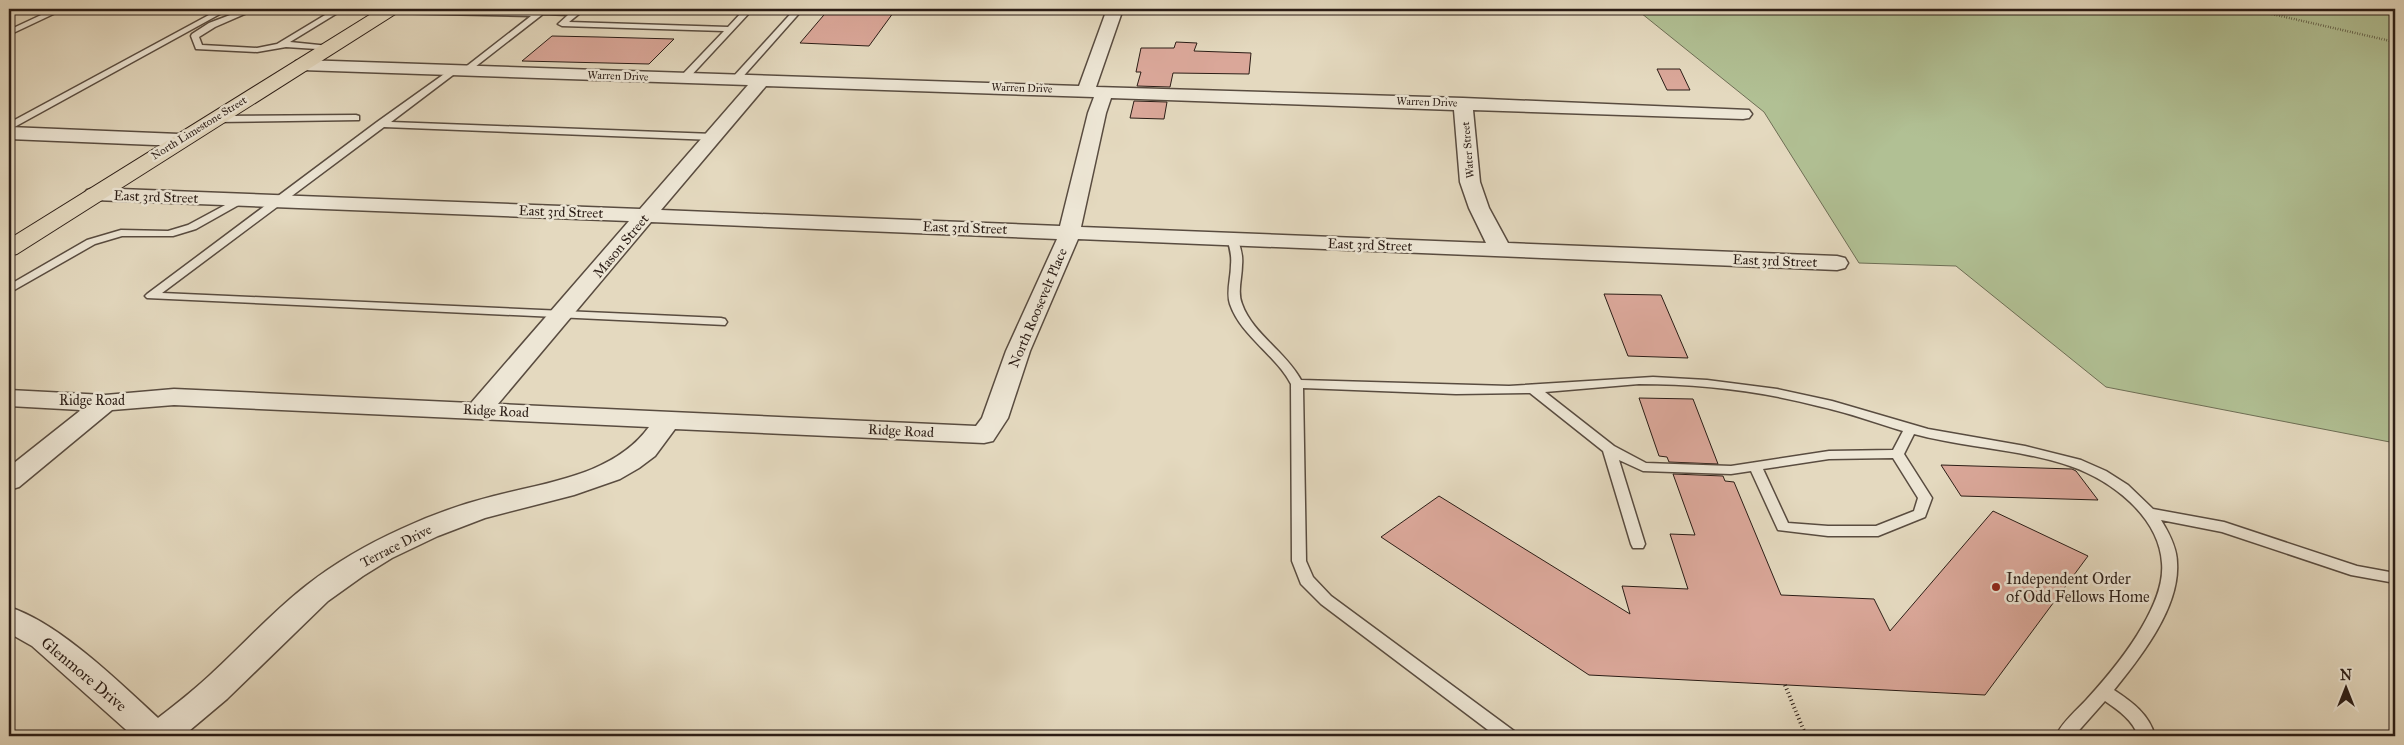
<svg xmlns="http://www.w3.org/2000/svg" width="2404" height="745" font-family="'IM FELL Great Primer',serif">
<rect width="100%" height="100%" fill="#e4d9bf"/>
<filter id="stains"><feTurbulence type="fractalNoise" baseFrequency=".004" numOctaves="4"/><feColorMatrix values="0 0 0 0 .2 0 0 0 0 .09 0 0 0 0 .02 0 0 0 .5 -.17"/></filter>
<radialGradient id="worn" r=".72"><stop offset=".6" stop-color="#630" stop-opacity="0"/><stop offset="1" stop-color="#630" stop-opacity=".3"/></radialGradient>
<!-- green -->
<polygon fill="#b1c094" stroke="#6e6e55" points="1636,9 2395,9 2395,443 2106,387 1956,266 1859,263 1764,112"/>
<!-- building -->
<g fill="#daa799" stroke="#2b1d16">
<polygon points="829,9 896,9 869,46 800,43"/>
<polygon points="552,36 599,37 674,39 649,64 522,61"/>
<polygon points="1176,42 1197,43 1194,51 1251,53 1249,74 1173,73 1170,87 1137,86 1141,72 1136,72 1141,48 1174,48"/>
<polygon points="1657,69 1680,69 1690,90 1667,90"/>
<polygon points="1134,101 1167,102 1164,119 1130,118"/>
<polygon points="1604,294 1661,295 1688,358 1628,356"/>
<polygon points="1639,398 1693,399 1718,464 1669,462 1667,457 1659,456"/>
<polygon points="1941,465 2072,469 2076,471 2098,500 1961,496"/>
<polygon points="1673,474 1723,476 1725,481 1734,482 1781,595 1874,599 1890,631 1993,511 2088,556 1985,695 1589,675 1381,537 1439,496 1630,614 1622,586 1688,589 1670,534 1695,535"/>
</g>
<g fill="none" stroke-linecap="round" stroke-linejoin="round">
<!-- lane casing -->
<g stroke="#594c40" stroke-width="3">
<g id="lane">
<polygon points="54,9 64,9 9,35 9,30"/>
<polygon points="220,9 229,9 9,130 9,123"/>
<polygon points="246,9 256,9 215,27 199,37 202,45 257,48 277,44 335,9 344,9 290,42 329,46 332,46 332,50 286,47 257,52 196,49 191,36 192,34 209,23"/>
<polygon points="384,9 526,13 542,10 573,11 585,9 569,22 728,27 742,12 725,11 721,9 752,10 687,80 684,81 680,78 681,76 724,31 562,26 558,24 568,15 543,14 466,74 463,73 463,69 531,16 387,13 383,11"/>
<polygon points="795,9 803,9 739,81 733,81 733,77"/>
<polygon points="454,67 457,68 457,72 391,122 714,134 719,137 714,140 384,127 162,293 721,318 725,319 727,322 725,325 147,298 145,296 147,294 377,122"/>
<polygon points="356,115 359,116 359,120 214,122 209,119 214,116"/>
<polygon points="240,197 245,200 244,202 196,229 173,236 122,236 95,244 9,293 9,285 87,240 121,230 168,231 188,225"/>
<path d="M1232,236L1237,239C1241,248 1243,256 1242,265C1242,278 1237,292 1242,304C1252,333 1286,352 1301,380L1509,386L1653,377L1707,380L1777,389L1832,401L1928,429L2025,446L2081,460L2106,471L2128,485L2153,509L2224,522L2357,566L2395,573V583L2351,575L2222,532L2161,520C2169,533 2177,548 2177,563C2180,607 2141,657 2114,690C2132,702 2149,714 2155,736H2138C2133,720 2118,710 2105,701L2074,736H2056C2062,722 2077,710 2087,699C2107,677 2127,653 2142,627C2153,608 2164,585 2162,563C2159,516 2111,480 2070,466C2020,449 1966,448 1914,434L1904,454L1932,498L1925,517L1878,536H1828L1778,530L1751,471L1731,474L1643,471L1619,460L1645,544L1643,548H1633L1631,544L1603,451L1530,393L1456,394L1303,388L1306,561L1313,577L1331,596L1514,731L1517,736H1496L1321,604L1301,584L1292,561L1291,384C1275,354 1241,336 1230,304C1226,292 1231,278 1231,265C1232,256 1230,248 1227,239ZM1639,384C1701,384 1762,391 1822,407C1849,413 1876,423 1903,431L1893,450L1829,451L1731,466L1646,463L1614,446L1545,392ZM1893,458L1918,498L1914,511L1876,526H1828L1788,523L1763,469L1829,459Z"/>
</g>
</g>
<!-- street casing -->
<g stroke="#594c40" stroke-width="3">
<g id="street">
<path d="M1107,9H1123L1096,87L1463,98L1749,110L1752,114L1749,118L1743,119L1473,110L1480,182L1489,208L1508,243L1837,256L1845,258L1848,263L1845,268L1837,270L1078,239L1030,351L1008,418L993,441L984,443L675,429L655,456L639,468L620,479L574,495L485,518L438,536L392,558L363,576L328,601L227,699L183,736H133L32,646L9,633V607C59,623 119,682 158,718C176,704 194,690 210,675C243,645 272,612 307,585C336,562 368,544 401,529C431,515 462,504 494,496C548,482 614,475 649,427L174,405L112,410L19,487L9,490V467L81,410L9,406V390L105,395L174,389L471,403L629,221L94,200L87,198L84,194L87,190L94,188L640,209L748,85L302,70L296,69L293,65L296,61L302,60L1079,86ZM766,86L1094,97L1088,113L1060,226L661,210ZM1111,98L1454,110L1460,182L1469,208L1486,243L1081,227L1106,113ZM651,222L1057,239L1006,351L982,418L976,426L498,404Z"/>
<polygon points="9,127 179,134 186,136 188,140 186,144 179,146 9,139"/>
</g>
</g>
<!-- primary casing -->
<g stroke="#2b1d16" stroke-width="2">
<polygon id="primary" points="379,9 400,9 397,13 17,254 9,256 9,239"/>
</g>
<!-- path-far1 -->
<polyline stroke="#2b1d16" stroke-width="2.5" stroke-dasharray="0.5 2" stroke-linecap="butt" points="2250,9 2395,42"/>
<!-- path -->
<polyline stroke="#2b1d16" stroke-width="4" stroke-dasharray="1 3" stroke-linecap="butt" points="1785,685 1806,736"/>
<!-- lane -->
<use href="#lane" fill="#ede6d5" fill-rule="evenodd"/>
<!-- street -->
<use href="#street" fill="#ede6d5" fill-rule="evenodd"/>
<!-- primary -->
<use href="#primary" fill="#e4d9bf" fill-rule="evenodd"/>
</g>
<!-- markers -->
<circle fill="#8f2418" stroke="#ede6d5" stroke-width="2" cx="1996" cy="587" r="5"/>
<g text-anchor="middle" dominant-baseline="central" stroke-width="5" stroke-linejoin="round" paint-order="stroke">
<!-- far-street labels -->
<g font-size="11" fill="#2b1d16" stroke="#ede6d5">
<text transform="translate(618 76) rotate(2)">Warren Drive</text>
<text transform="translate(1022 88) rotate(2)">Warren Drive</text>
<text transform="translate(1427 102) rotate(2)">Warren Drive</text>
<text transform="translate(199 128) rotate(-32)">North Limestone Street</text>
<text transform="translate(1468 150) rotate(-95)">Water Street</text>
</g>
<!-- street labels -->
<g font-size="14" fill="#2b1d16" stroke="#ede6d5">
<text transform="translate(156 197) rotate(2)">East 3rd Street</text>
<text transform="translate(561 212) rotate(2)">East 3rd Street</text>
<text transform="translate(965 228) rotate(2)">East 3rd Street</text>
<text transform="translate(1370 245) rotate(2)">East 3rd Street</text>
<text transform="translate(621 246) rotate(-50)">Mason Street</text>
<text transform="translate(1775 261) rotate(2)">East 3rd Street</text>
<text transform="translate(1038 308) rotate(-67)">North Roosevelt Place</text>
<text x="92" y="400">Ridge Road</text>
<text transform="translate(496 411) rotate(3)">Ridge Road</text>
<text transform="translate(901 431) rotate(3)">Ridge Road</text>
<text transform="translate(396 546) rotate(-27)">Terrace Drive</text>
</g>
<!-- near-poi labels -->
<g font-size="16" fill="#2b1d16" stroke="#ede6d5" text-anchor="start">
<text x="2006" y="578">Independent Order<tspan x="2006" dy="18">of Odd Fellows Home</tspan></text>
</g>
<!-- near-street labels -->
<g font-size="16" fill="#2b1d16" stroke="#ede6d5">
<text transform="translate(84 674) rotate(40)">Glenmore Drive</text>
</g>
</g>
<!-- margin -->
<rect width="2404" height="745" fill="none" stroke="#e4d9bf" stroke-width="30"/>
<rect x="10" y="10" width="2384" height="725" fill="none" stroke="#2b1d16" stroke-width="2.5"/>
<rect x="15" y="15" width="2374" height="715" fill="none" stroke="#2b1d16"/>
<!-- north arrow -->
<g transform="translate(2346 688)" stroke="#ede6d5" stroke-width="4" paint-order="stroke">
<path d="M0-4L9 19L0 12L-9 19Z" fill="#2b1d16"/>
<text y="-8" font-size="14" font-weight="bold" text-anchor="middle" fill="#2b1d16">N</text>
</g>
<rect width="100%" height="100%" filter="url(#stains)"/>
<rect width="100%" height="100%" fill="url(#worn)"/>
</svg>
